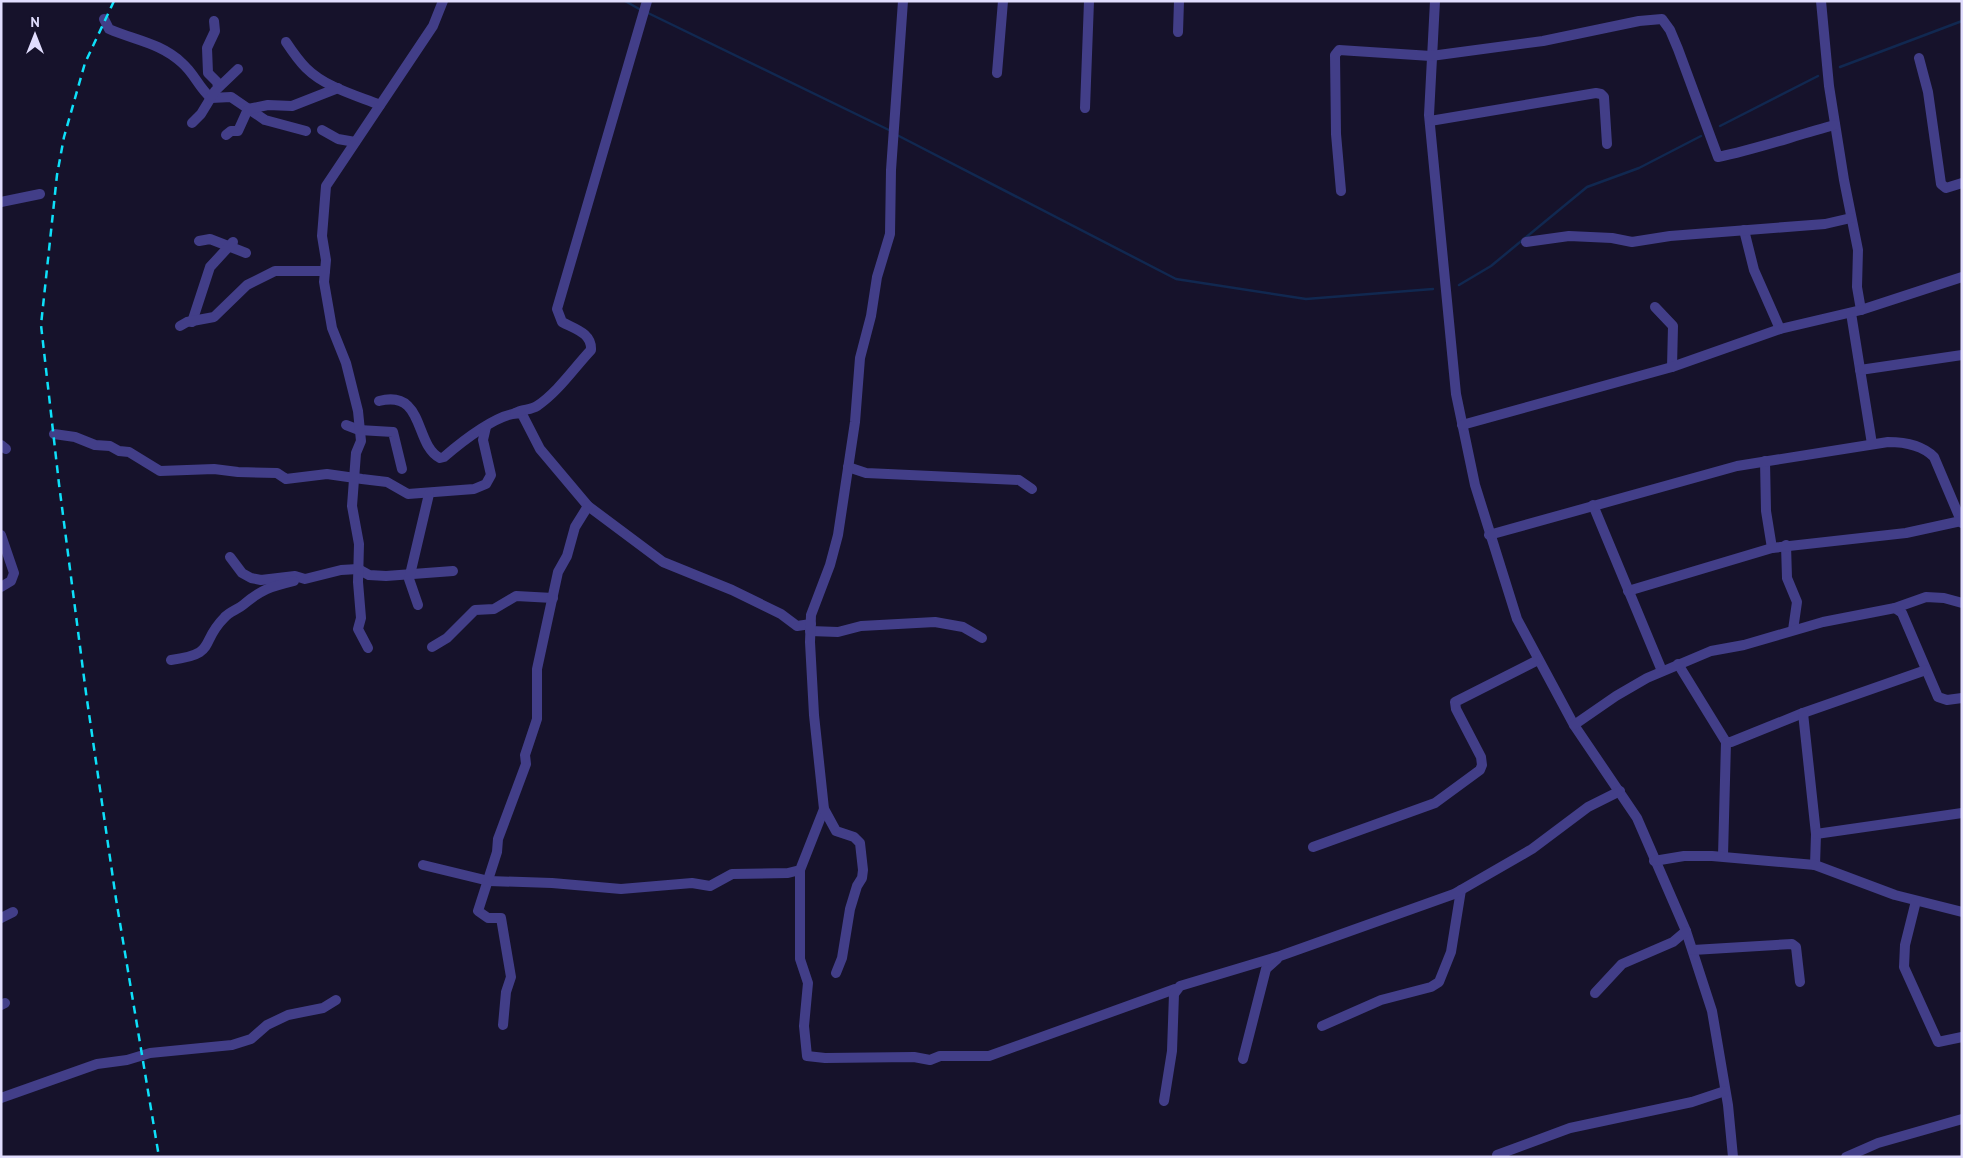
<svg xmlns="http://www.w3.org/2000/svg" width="1963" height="1158" font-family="'PT Sans',sans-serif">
<rect width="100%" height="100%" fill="#16122b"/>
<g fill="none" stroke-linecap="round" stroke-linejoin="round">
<!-- stream -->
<g stroke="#112850" stroke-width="2.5">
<polyline points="625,1 641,10"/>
<polyline points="646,12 891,131"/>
<polyline points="1840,67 1962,21"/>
<polyline points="1720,126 1818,76"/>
<polyline points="895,134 1176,279 1306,299 1433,289"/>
<polyline points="1459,285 1491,266 1587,187 1639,168 1701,136"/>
</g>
<!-- minor -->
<g stroke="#423e88" stroke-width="10">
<polyline points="1435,1 1429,115 1456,394 1475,485 1517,619 1574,725 1637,818 1686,931 1712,1011 1728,1105 1733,1157"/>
<polyline points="1821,1 1829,86 1844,180 1858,250 1857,287 1861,310"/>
<path d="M104,19L109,29C134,40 161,43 182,63C194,73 199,88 211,98L231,97L265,120L306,131"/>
<polyline points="214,21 215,31 207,48 208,73 217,82 218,87"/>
<polyline points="1178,32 1179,1"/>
<path d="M286,42C292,51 298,60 306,68C325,87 355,95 380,105"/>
<polyline points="1919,58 1928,92 1941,184 1946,188 1962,183"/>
<polyline points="997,73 1003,1"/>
<polyline points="1085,108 1089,1"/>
<polyline points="1430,121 1596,93 1601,94 1604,97 1607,144"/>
<polyline points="192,123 201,114 215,91 238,69"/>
<polyline points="322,130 338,139 355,142"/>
<polyline points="226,135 231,131 238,131 248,109 268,105 292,106 338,88"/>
<path d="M1341,191L1336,134L1335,55L1339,50L1431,56L1543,41L1639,21L1662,19L1670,30L1678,49L1718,157C1758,149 1796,135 1835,125"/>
<polyline points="1,202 40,194"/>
<polyline points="1744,230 1754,270 1780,329"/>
<polyline points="199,241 210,239 246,253"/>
<polyline points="1526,242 1569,236 1612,238 1632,242 1670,236 1825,224 1851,218"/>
<polyline points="1655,307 1673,326 1672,367"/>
<polyline points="1851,313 1872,444"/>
<polyline points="192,322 210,267 233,242"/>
<polyline points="180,326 187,322 214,317 247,285 275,271 325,271"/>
<polyline points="1860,370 1962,355"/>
<path d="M379,401C425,389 414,445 440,458L444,457C459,444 502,409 522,414L540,449L588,506L663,562L732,590L781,614L797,626L811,624"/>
<path d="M515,413C522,409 531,410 537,406C558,392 574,368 591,350C592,333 575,329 562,322L557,309L647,1"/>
<polyline points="346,425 359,430 393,432 402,469"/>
<polyline points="1462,425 1672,367 1780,329 1861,310 1962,277"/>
<polyline points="54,434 75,437 95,445 110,446 119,451 129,452 160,471 214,469 238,472 277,473 286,479 327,474 362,479 387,482 408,494 474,489 486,484 491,475 483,440 486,427"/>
<polyline points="1,445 6,449"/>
<polyline points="1765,461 1766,511 1772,548"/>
<polyline points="848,467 866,473 1019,480 1032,489"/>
<polyline points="1593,505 1662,671"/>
<polyline points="1,535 14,573 11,581 1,587"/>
<path d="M1489,535L1737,466L1888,442C1904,442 1922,445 1934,457L1962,523"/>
<polyline points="1786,545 1787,578 1797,602 1793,630"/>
<polyline points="230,557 242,573 251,578 261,580 295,576 305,579 341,570 358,569 369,575 386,576 453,571"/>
<polyline points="1628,591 1772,548 1906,533 1961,521"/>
<polyline points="418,605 409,579 429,494"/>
<polyline points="1895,608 1902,613 1938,697 1947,700 1962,698"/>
<polyline points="810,631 838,632 861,626 935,622 963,627 982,638"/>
<polyline points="432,647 447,638 475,610 494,609 516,596 553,598"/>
<polyline points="368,648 358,629 361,618 358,582 359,544 352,506 356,453 361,441 358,411 346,363 332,328 324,282 326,260 322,236 326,186 433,26 443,1"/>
<path d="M171,660C218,654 199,643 224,618C229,612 237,610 243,605C262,589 270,587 294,581"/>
<polyline points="1678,664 1726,742 1731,742 1803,713 1926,670"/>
<polyline points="1803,713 1816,834 1815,865"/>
<polyline points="1574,725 1616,696 1647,678 1711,651 1744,645 1823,622 1895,608 1926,597 1944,598 1962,603"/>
<polyline points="1816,834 1962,813"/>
<polyline points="1313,847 1435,803 1480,770 1482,765 1481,757 1456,709 1455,702 1538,660"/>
<polyline points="1723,856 1726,742"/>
<polyline points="1654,861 1684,856 1712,856 1815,865 1895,895 1962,912"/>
<polyline points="423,865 489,881 552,883 621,889 692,883 710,886 732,874 788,873 800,870 824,809"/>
<polyline points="800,870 800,959 808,983 804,1026 807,1056 825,1058 914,1057 930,1060 940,1056 989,1056 1175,989"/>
<polyline points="1916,901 1905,945 1904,967 1938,1042 1962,1037"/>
<polyline points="1,918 13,912"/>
<polyline points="1693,950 1792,944 1796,947 1800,982"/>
<polyline points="836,973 842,958 850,909 857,886 862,878 863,870 860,843 854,837 836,831 824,809 814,715 810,642 811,615 830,565 838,535 855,422 860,358 871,316 877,277 890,234 891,170 903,1"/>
<polyline points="1595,993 1622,964 1673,942 1686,931"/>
<polyline points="1,1005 5,1003"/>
<polyline points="503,1025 506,992 511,977 501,918 488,918 478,911 497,852 498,839 526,764 525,755 537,719 537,669 558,572 567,556 575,527 588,506"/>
<polyline points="1322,1026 1381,1000 1431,987 1439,982 1451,952 1461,890"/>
<polyline points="1243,1059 1266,969 1277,959"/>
<polyline points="1,1098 97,1064 127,1060 150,1053 232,1045 251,1039 267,1025 288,1015 323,1008 336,1000"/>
<polyline points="1164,1101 1172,1051 1174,994 1180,986 1280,956 1454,894 1532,849 1588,807 1620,791"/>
<polyline points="1497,1155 1570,1128 1692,1102 1725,1091"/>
<polyline points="1846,1157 1878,1143 1962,1119"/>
</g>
<!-- rail -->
<polyline stroke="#0ee0f9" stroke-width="2.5" stroke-dasharray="8 6" stroke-linecap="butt" points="114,1 85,63 64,137 57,175 41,325 59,484 86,693 116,899 159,1157"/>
</g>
<!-- border -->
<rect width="1963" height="1158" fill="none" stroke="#e1ddfe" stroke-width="5"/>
<!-- north arrow -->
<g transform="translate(35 35)" stroke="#16122b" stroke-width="4" paint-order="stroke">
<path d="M0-4L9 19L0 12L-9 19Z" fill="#e1ddfe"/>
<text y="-8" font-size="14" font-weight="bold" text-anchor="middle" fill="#e1ddfe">N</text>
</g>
</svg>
